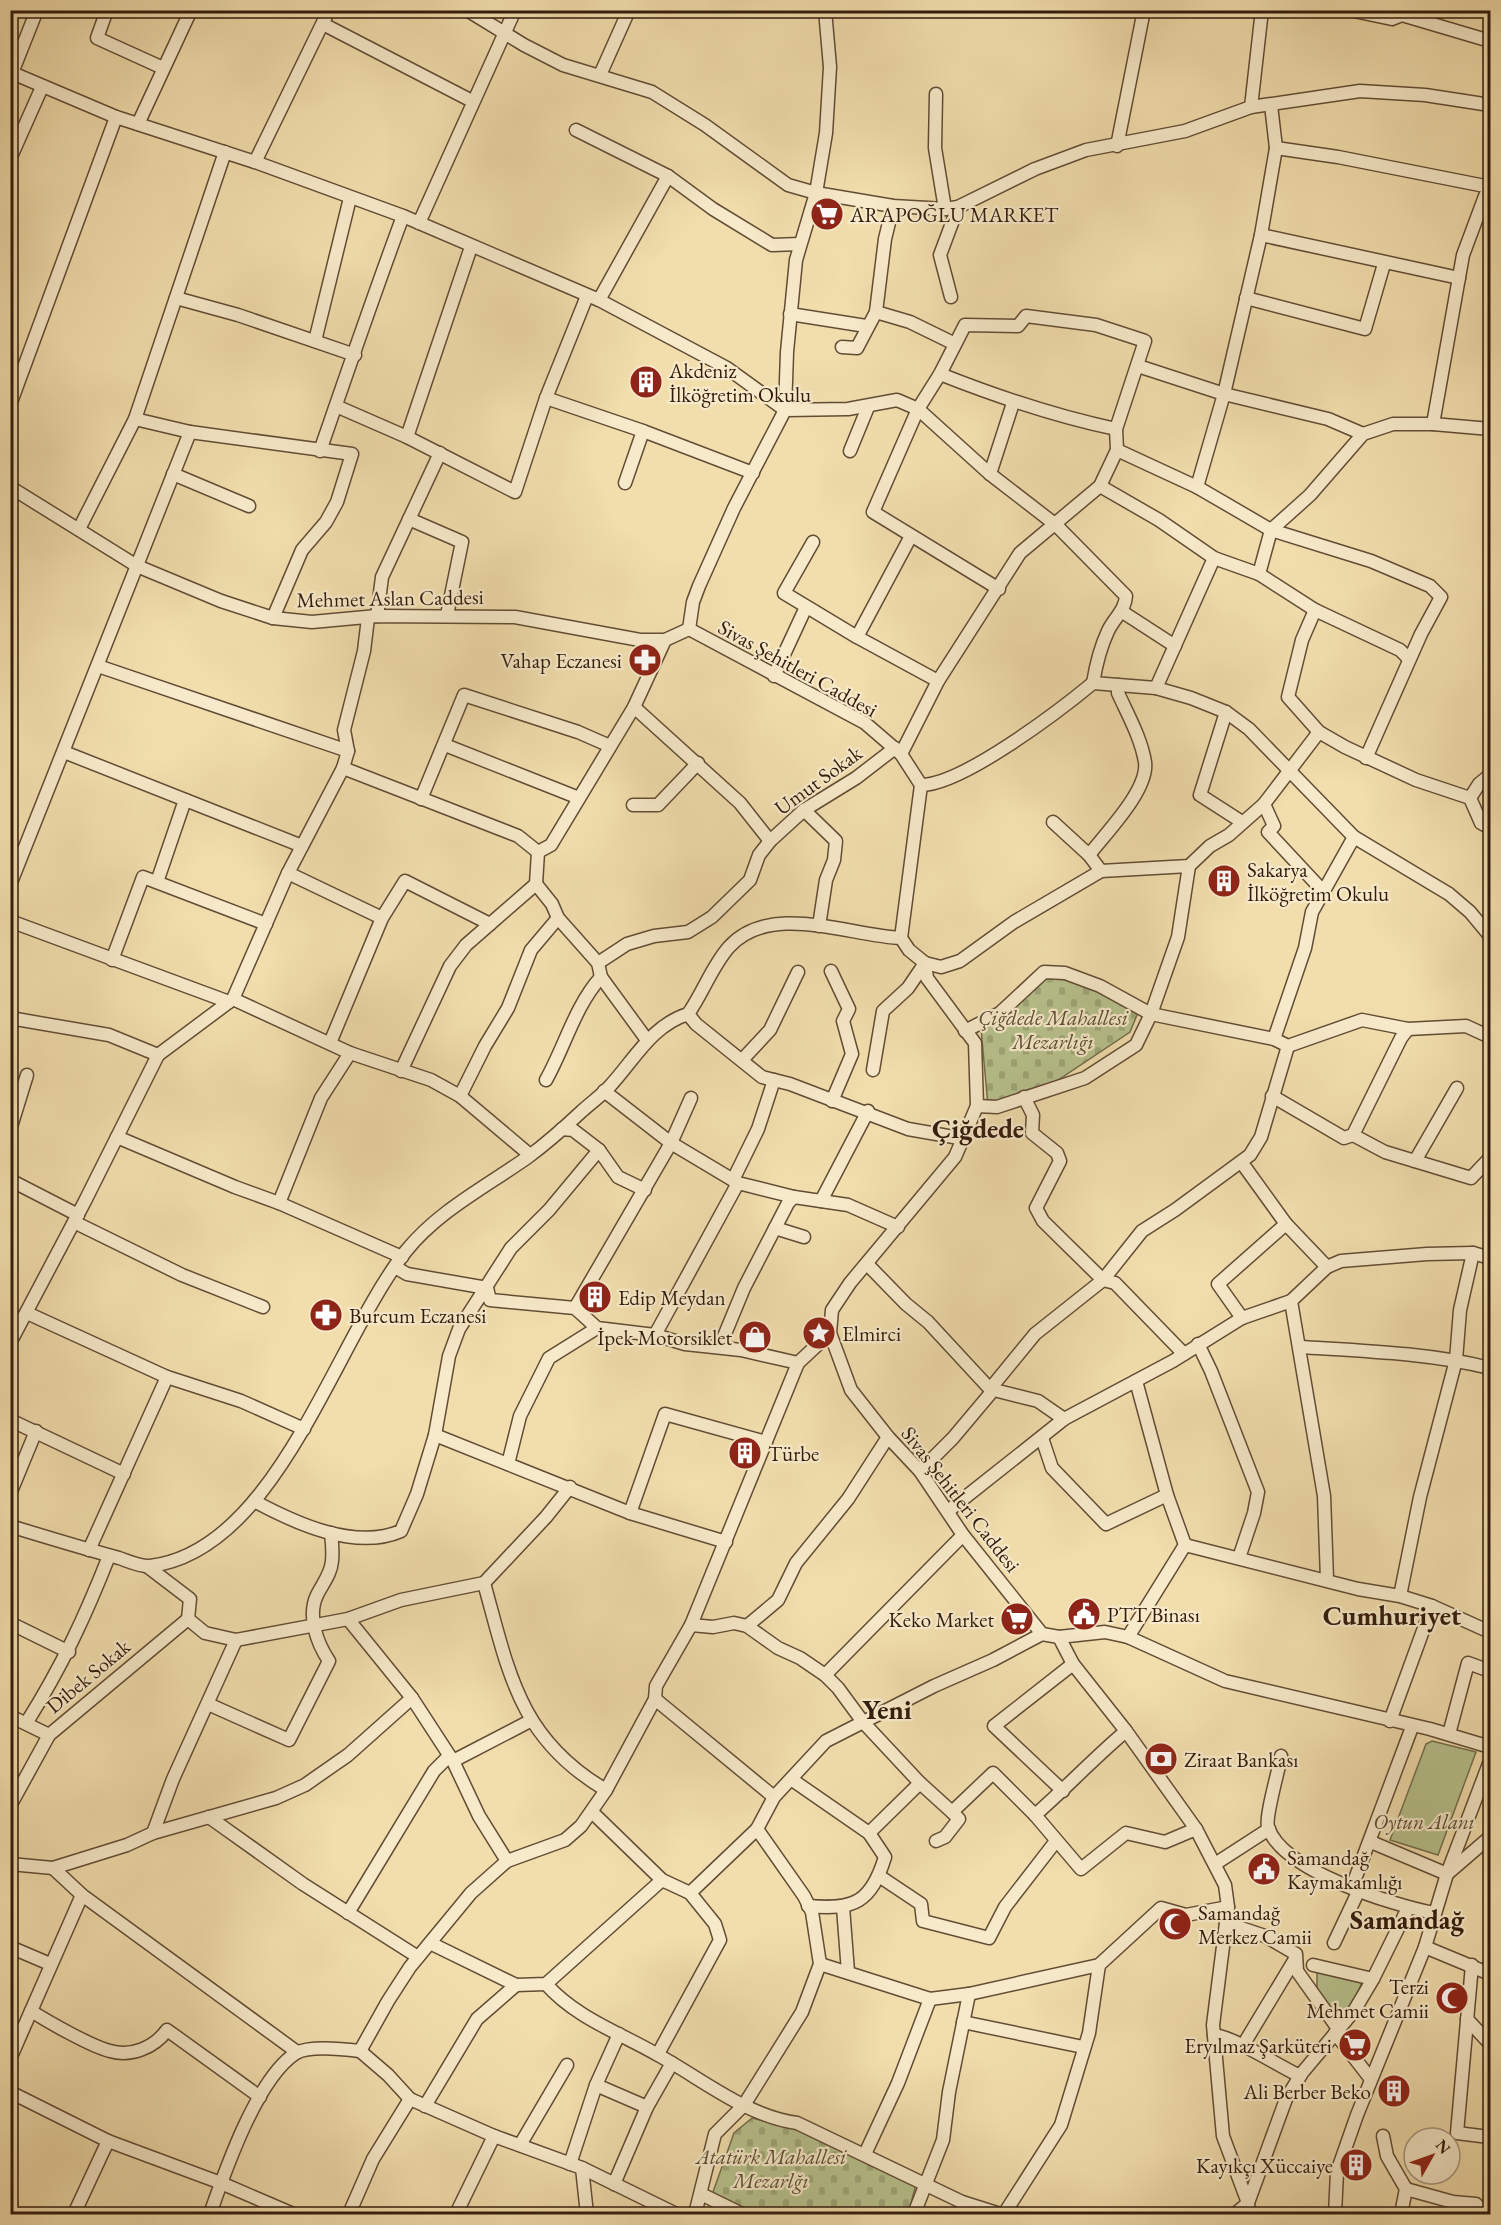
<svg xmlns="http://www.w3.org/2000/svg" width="1501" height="2225" font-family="'EB Garamond',serif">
<defs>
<pattern id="cemetery-stones" width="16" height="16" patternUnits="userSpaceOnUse" patternTransform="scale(1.5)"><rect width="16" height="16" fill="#b7c28d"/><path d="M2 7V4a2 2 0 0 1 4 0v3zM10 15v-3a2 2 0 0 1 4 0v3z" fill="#9ea678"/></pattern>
</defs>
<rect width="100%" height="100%" fill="#f2dead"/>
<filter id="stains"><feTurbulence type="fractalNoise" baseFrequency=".00333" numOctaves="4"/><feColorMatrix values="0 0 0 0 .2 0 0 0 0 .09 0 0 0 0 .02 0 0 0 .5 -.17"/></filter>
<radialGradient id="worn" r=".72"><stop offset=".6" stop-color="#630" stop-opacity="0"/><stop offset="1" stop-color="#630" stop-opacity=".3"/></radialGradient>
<!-- green -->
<g fill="#b7c28d" stroke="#746e4d" stroke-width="1.5">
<polygon points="1432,1741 1476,1752 1438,1855 1390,1840 1426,1744"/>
<polygon points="1317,1969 1363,1980 1352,2006 1339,2020 1317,1990"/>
</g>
<!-- cemetery -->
<g fill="url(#cemetery-stones)" stroke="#746e4d" stroke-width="1.5">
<path d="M1045,978C1080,976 1107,1001 1139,1010L1130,1032L1058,1080L1024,1097L988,1106L980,1017L1002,1010Z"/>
<polygon points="752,2118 813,2133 917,2181 908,2214 745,2214 712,2195 734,2133"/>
</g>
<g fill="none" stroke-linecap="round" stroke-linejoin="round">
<!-- minor casing -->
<g stroke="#624c35" stroke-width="15">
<g id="minor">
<polyline points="107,10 97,38 163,68"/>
<polyline points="467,10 524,45 563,65 652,92 705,125 788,185 816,193 893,206 945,209 958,207 1035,169 1086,150 1185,131 1251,107 1360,91 1425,95 1490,105"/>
<polyline points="1349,10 1392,19 1402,15 1490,41"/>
<polyline points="323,24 472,101"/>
<path d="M10,72L116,117L255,162L403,216L599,300L727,368L785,410L848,409L897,400L918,409L990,474L1056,525L1126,596C1125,611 1114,618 1108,631C1100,648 1096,665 1093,683"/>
<polyline points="12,73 37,10"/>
<polyline points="600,75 629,10"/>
<polyline points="936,94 935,148 945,209"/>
<polyline points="1251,107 1262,10"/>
<polyline points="138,124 191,10"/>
<polyline points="576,130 668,176"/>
<polyline points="1117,146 1144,10"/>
<polyline points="1276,148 1338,157 1490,187"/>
<polyline points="10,159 42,87"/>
<polyline points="255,162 329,10"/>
<polyline points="893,206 885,239 876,312 910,322 955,344"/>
<polyline points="419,223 515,10"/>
<polyline points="1261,235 1459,278"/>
<polyline points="951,297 940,255 958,207"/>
<polyline points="176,298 238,315 355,355"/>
<polyline points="1246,298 1365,329 1384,264"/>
<polyline points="599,300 668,176 713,209 772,245 800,244"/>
<polyline points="790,314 866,326"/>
<polyline points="315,341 350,198"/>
<polyline points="842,347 857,348 876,312"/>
<polyline points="1138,366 1224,394 1328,419 1363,434"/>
<path d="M940,374C998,397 1054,416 1116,429"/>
<polyline points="546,398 643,431 753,473"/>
<polyline points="10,405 116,117"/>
<polyline points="336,406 407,437 515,492 546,398 587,296"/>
<polyline points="135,419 190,432 352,454 337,502 326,522 302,550 273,618"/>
<polyline points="1433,424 1463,255 1485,196 1490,189"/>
<polyline points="407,437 471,247"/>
<polyline points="1117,450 1197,487 1271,530 1371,561 1430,586 1441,597 1421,634 1366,758"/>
<path d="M320,451C347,373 374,294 403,216"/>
<polyline points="850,451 868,407"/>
<polyline points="173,474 249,506"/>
<polyline points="990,474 1013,403"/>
<polyline points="625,483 643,431"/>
<polyline points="1100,486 1159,520 1214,558 1259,574 1315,610 1302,640 1288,697 1319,732 1345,747 1416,780 1470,798 1481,823 1490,828"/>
<polyline points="10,487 137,566 221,601 273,618 312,622 377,616 515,617 640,640 665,640 689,629"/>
<polyline points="1197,487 1224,394 1261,235 1276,148 1271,105"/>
<polyline points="409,519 462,542 447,615"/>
<polyline points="79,529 135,419 225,152"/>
<polyline points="813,542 784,593 857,637 938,681"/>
<polyline points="1259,574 1271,530 1310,495 1363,434 1393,424 1433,424 1490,429"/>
<polyline points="1315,610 1400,650 1409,659"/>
<polyline points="1121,611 1175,646"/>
<polyline points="377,616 382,577 440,453"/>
<polyline points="689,629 865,723 901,754 921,785 901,938 909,950 925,963 927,978 975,1043 977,1106 955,1157 850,1283 832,1310 830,1333 851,1390 888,1437 920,1471 963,1535 1042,1634 1059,1637 1073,1664 1126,1731 1196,1829 1225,1885 1228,1907 1213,2025 1223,2136 1248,2203 1249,2214"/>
<polyline points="689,629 693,602 699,586 734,508 785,410 787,352 796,260 816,193 826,133 830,67 825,10"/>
<polyline points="857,637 911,536"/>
<polyline points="98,666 348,751"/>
<polyline points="774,676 806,607"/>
<polyline points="1156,688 1214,558"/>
<polyline points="634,707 740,803 770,841"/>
<polyline points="1226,712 1200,795 1242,822"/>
<polyline points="445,745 579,798"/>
<polyline points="64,752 302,846"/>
<polyline points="901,754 938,681 1020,553 1100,486 1117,450 1116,429 1145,341 1096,325 1026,316 1018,326 965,325 940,374 918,409 873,512 999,589"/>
<polyline points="343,768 518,836 538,852"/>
<path d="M921,785C962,785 1059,711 1093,683L1156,688L1191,698L1226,712L1249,729L1354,837L1449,894L1470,912L1490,936"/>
<polyline points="1470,798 1479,784 1490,775"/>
<polyline points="421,799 464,695 578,732 610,746"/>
<polyline points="1264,804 1274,826 1268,832 1323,891"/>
<polyline points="633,805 658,805 698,763"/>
<polyline points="804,810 836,841 834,860 826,880 819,926"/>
<polyline points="1053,822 1089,855 1101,871"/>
<path d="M1089,855C1105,834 1149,790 1145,762C1141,738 1128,715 1118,693V685"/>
<polyline points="288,873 382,918"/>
<polyline points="157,882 185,800"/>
<polyline points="536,884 552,904 558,918 598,963 601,977 647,1040"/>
<polyline points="10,885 190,432"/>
<polyline points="10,921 229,1002"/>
<polyline points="112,960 143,877 266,924"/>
<polyline points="598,963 627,944 654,936 688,932 712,917 750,880 759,855 770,841 804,810 856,778 895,748"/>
<polyline points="831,971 849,1009 843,1021 852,1054 832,1101"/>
<polyline points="233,999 350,1053 431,1080 460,1096 530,1155"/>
<polyline points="688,1014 696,1024 762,1077 790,1084 908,1129 965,1139"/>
<polyline points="10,1018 109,1035 158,1055"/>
<polyline points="1408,1029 1401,1038 1353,1135 1385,1152 1471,1178 1490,1158"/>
<polyline points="965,1031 1000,1013 1044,972 1065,973 1100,986 1151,1014 1274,1039 1288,1046 1362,1020 1408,1029 1466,1026 1490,1037"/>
<polyline points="1274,1039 1305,948 1312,912 1354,837"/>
<polyline points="330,1043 382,918 405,881 490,924"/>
<polyline points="742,1060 770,1030 798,972"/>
<polyline points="873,1070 883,1011 908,988 925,963 941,967 960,961 1014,922 1101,871 1189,866 1210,846 1229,835 1264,804 1319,732"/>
<polyline points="401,1071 450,966 466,945 536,884 538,852 551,845 634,707 665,640"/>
<path d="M546,1080C565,1046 575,1006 601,977"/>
<polyline points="604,1091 671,1143 691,1098"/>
<polyline points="460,1096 485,1046 508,1008 531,950 558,918"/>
<polyline points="1272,1096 1344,1138 1353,1135"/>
<polyline points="1024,1097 1033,1115 1032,1133 1057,1153 1060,1161 1036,1208 1043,1221 1103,1280 1115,1283 1184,1354"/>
<polyline points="977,1106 997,1107 1085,1078 1136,1045 1151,1014 1178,937 1189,866"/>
<polyline points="562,1129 573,1130 599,1150 618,1177 645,1190"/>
<polyline points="10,1130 27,1075"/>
<polyline points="117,1137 235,1187 279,1203 402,1257"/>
<polyline points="1415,1161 1457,1088"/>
<polyline points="1242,1163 1286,1224 1327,1267"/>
<polyline points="10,1180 78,1215"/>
<polyline points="733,1180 758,1129 774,1080"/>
<polyline points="821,1201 848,1205 898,1227"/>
<polyline points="279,1203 321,1098 350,1053"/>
<polyline points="74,1222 182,1275 263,1307"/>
<polyline points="775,1228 804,1237"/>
<polyline points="867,1264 906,1304 928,1322 990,1389 1038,1401 1064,1419"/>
<polyline points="395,1267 407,1274 487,1288 490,1300 575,1308 597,1328 655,1335 685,1344 741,1350 798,1363 830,1333"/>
<polyline points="1291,1301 1324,1496 1327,1579"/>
<polyline points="575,1308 671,1143 738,1183 794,1197 821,1201 868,1111"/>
<polyline points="27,1313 167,1377 241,1401 304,1429"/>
<polyline points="1242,1318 1218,1284 1286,1224"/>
<polyline points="655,1335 738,1183"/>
<polyline points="10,1343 85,1201 158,1055 233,999 288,873 343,768 348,751 344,730 364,651 368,618"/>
<polyline points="1198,1344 1211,1371 1258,1492 1254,1513 1239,1558"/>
<polyline points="720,1346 744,1288 788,1203 794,1197"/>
<path d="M1301,1347C1365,1351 1428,1353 1490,1368"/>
<polyline points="10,1420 124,1474"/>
<polyline points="435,1435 630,1513 726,1542"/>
<polyline points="1042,1438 1052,1468 1106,1524 1167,1495"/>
<polyline points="508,1464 520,1416 549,1358 597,1328"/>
<polyline points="920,1471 953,1438 990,1394 990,1389 1035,1334 1103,1280 1142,1231 1175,1210 1250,1155 1261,1137 1288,1046"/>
<polyline points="10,1494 36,1431"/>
<path d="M254,1501C295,1523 355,1551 401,1531L417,1494L435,1435L449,1356L459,1329L511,1248L549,1210L599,1150"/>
<polyline points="948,1511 1064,1419 1173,1361 1242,1318 1291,1301 1327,1267 1341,1261 1427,1254 1473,1253 1490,1258"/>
<polyline points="630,1513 665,1414 766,1442"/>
<path d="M10,1526C46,1537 82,1548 119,1558C128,1561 141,1567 150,1566C277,1551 335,1340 406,1251C438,1211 487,1186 528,1157C547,1143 565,1127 582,1111C591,1103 602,1095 610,1086C634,1060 652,1025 688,1014C703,993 712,966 729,947C771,901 849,936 901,938"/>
<polyline points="1185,1545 1358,1589 1400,1596 1432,1606 1490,1632"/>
<polyline points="89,1550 167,1377"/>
<polyline points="148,1567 190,1599 188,1619 205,1633 236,1640 348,1619 401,1600 484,1583 546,1517 570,1487"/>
<path d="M484,1583C509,1673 519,1739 606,1790"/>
<polyline points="1400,1596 1420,1497 1456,1360 1460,1310 1473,1253"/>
<polyline points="348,1619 412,1698 453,1761 479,1816 507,1861"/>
<polyline points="10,1623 69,1652"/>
<polyline points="691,1625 713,1627 734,1623 747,1626 778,1648 800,1658 825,1675 838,1688 863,1722 920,1783 952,1812 993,1773 1035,1815 1081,1869 1126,1833 1165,1842 1196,1829"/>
<polyline points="747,1626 778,1600 796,1563 848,1499 888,1437"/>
<polyline points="1059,1637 1105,1632 1128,1637 1225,1681 1430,1729 1490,1747"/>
<polyline points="1128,1637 1185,1545 1167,1495 1136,1381"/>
<polyline points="825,1675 963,1535"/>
<polyline points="655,1699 774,1797"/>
<path d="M208,1704L289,1740L329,1661C317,1643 307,1616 317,1595C323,1583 331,1574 332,1561C333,1552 332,1542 331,1533"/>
<polyline points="10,1716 49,1735"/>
<polyline points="1390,1721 1432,1606"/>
<path d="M27,1722C62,1666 85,1617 109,1556"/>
<polyline points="1449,1734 1468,1663 1490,1671"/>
<path d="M1281,1756C1279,1770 1265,1816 1268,1827C1282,1871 1393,1905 1434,1913"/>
<polyline points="453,1761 530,1721"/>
<path d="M791,1779L869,1833L885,1857C871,1903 854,1910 808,1906"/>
<polyline points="1063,1791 994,1726 1073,1664"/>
<polyline points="10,1806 49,1735 188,1619"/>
<polyline points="592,1812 662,1880 690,1893 715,1924 720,1940 658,2054"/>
<path d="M1035,1815C1066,1788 1094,1758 1126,1731"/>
<polyline points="209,1817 303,1884 418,1957"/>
<polyline points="153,1833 173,1779 236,1640"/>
<polyline points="869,1833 920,1783"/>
<polyline points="936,1841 945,1837 959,1819 952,1812"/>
<polyline points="1371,1842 1447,1874 1490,1837"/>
<polyline points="10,1864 53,1868 127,1845 153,1833 276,1798 305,1785 348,1755 412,1698"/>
<polyline points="1215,1864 1269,1829"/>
<polyline points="53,1868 82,1895 297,2052"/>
<polyline points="879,1876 921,1904 923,1921 989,1938 1005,1907 1056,1841"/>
<polyline points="1352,1887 1412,1727"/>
<polyline points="690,1893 757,1829 774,1797 826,1741 934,1686 993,1660 1042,1634"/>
<path d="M82,1895L31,2011C47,2021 92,2047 110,2051C131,2057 154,2048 167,2030L260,2097"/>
<polyline points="843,1907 848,1972"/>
<polyline points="348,1913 434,1771 449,1756"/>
<polyline points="1226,1923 1265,1936 1296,1954 1297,1971 1339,2030"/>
<polyline points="430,1943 516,1985 546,1984 662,1880"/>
<polyline points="1334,1943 1359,1890"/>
<polyline points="10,1947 50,1964"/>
<polyline points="1425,1947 1490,1974"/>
<polyline points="820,1964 930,1999 969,1994 1099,1965 1161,1908 1186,1915 1228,1907"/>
<polyline points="1313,1965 1373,1979"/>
<polyline points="1472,1965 1457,2133 1489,2137 1490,2144"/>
<path d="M546,1984C576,2018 620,2033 658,2055C702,2079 746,2116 797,2123L962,2202L1000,2214"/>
<polyline points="1467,2019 1490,2044"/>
<polyline points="963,2022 1083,2047"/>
<polyline points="1335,2033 1370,2078"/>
<polyline points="619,2034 596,2085 647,2107"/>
<path d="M1214,2035C1236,2038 1277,2065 1300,2076"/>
<polyline points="1242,2047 1295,1959"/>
<polyline points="360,2051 388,2075 410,2099 494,2136 582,2168 676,2214"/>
<polyline points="10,2059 31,2011"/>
<polyline points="10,2092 108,2141 221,2183 293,2214"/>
<polyline points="425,2106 477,2019 516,1985"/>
<polyline points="1383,2136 1387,2156 1406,2189 1401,2214"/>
<polyline points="520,2145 567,2065"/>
<polyline points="865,2154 898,2083 930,1999"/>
<polyline points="570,2164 596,2085"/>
<polyline points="582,2168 587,2214"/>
<polyline points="614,2184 647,2107 672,2063"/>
<polyline points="1406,2189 1453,2202 1476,2204 1484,2214"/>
<polyline points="701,2194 742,2214"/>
<polyline points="74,2214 108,2141"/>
<path d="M210,2214C225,2171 257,2078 296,2053C310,2045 344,2049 360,2051L388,2001L410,1967L471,1893L507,1861L565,1840L581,1826L606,1790L655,1699L656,1686L691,1625L798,1363"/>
<polyline points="349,2214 373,2159 410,2099"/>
<polyline points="456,2214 494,2136"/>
<polyline points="695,2214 715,2134 744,2105 802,2012 820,1964 812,1912 804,1896 757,1829"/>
<polyline points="914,2214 943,2140 949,2092 969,1994"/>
<polyline points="1004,2214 1061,2125 1089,2033 1099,1965"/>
<polyline points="1235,2214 1248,2203 1286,2099 1302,2073 1354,2011 1373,1979 1408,1908"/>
<polyline points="1335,2214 1337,2172 1357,2115 1425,1947 1447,1874 1490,1761"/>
</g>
</g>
<!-- minor -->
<use href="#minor" stroke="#f7eaca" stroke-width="12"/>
</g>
<!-- icons -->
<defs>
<g id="supermarket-disc" transform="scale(1.725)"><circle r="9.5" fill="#8f2418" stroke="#f7eaca"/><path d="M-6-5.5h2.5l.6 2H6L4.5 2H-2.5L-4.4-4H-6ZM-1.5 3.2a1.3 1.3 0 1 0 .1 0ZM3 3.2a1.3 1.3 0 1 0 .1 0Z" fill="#fff"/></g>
<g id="building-disc" transform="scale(1.725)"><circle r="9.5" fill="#8f2418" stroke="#f7eaca"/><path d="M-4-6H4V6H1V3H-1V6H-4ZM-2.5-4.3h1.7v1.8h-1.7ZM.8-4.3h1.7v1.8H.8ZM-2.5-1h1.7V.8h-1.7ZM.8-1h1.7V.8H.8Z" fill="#fff"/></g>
<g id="pharmacy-disc" transform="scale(1.725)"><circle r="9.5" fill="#8f2418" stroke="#f7eaca"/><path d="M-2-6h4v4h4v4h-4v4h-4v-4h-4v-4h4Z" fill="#fff"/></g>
<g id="sight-disc" transform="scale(1.725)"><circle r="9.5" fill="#8f2418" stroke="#f7eaca"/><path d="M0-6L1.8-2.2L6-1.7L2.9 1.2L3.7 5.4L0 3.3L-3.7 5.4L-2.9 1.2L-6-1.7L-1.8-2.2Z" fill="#fff"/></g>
<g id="shop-disc" transform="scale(1.725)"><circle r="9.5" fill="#8f2418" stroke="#f7eaca"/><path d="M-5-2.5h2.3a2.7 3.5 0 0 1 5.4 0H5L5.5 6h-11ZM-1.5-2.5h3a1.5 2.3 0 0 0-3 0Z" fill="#fff"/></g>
<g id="civic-disc" transform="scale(1.725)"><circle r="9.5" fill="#8f2418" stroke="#f7eaca"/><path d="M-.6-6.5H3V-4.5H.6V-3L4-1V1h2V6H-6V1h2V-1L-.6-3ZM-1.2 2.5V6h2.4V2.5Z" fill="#fff"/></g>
<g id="bank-disc" transform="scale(1.725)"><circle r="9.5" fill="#8f2418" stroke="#f7eaca"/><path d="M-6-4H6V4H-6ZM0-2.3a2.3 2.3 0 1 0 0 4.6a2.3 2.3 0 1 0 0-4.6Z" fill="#fff"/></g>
<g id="mosque-disc" transform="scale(1.725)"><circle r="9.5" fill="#8f2418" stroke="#f7eaca"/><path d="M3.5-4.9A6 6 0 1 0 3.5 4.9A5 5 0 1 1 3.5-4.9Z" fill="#fff"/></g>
</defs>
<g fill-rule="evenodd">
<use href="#supermarket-disc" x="827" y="214"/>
<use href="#building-disc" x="646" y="382"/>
<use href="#pharmacy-disc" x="645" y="660"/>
<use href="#building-disc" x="1224" y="881"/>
<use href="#building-disc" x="595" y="1297"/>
<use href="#pharmacy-disc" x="326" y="1315"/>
<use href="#sight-disc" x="819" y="1333"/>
<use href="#shop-disc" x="755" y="1337"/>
<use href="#building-disc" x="745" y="1453"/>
<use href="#civic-disc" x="1084" y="1614"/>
<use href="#supermarket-disc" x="1017" y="1619"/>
<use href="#bank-disc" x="1161" y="1759"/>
<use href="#civic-disc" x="1264" y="1869"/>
<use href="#mosque-disc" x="1175" y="1924"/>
<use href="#mosque-disc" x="1452" y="1998"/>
<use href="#supermarket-disc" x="1355" y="2045"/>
<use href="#building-disc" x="1394" y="2091"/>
<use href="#building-disc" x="1356" y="2165"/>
</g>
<g text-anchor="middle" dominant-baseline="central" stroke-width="4.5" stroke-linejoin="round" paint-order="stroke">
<!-- poi labels -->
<g font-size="21" fill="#321b0d" stroke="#f7eaca" text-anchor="start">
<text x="850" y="214">ARAPOĞLU MARKET</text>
<text x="669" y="370">Akdeniz<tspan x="669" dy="24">İlköğretim Okulu</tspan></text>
<text x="622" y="660" text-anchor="end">Vahap Eczanesi</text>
<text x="1247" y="869">Sakarya<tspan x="1247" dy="24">İlköğretim Okulu</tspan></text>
<text x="618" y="1297">Edip Meydan</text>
<text x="349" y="1315">Burcum Eczanesi</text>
<text x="842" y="1333">Elmirci</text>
<text x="732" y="1337" text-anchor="end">İpek Motorsiklet</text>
<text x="768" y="1453">Türbe</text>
<text x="1107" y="1614">PTT Binası</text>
<text x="994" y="1619" text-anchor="end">Keko Market</text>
<text x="1184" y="1759">Ziraat Bankası</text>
<text x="1287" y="1857">Samandağ<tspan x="1287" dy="24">Kaymakamlığı</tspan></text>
<text x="1198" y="1912">Samandağ<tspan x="1198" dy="24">Merkez Camii</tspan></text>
<text x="1429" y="1986" text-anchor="end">Terzi<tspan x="1429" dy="24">Mehmet Camii</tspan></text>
<text x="1332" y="2045" text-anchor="end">Eryılmaz Şarküteri</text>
<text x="1371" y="2091" text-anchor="end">Ali Berber Beko</text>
<text x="1333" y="2165" text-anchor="end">Kayıkçı Xüccaiye</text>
</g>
<!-- street labels -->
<g font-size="21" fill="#321b0d" stroke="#f7eaca">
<text transform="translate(390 598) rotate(-1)">Mehmet Aslan Caddesi</text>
<text transform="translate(798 668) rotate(29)">Sivas Şehitleri Caddesi</text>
<text transform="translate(818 780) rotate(-36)">Umut Sokak</text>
<text transform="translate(961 1499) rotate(52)">Sivas Şehitleri Caddesi</text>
<text transform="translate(88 1676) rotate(-40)">Dibek Sokak</text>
</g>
<!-- park labels -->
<g font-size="21" font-style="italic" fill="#5a4d33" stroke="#f7eaca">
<text x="1053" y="1017">Çiğdede Mahallesi<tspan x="1053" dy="24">Mezarlığı</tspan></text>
<text x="1424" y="1821">Oytun Alanı</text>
<text x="771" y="2156">Atatürk Mahallesi<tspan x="771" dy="24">Mezarlğı</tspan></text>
</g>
<!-- district labels -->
<g font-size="27" font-weight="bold" fill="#321b0d" stroke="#f7eaca">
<text x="978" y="1128">Çiğdede</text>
<text x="1392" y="1615">Cumhuriyet</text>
<text x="887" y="1709">Yeni</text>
<text x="1407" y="1919">Samandağ</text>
</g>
</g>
<!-- margin -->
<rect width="1501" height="2225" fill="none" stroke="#f2dead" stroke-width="36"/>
<rect x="12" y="12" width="1477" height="2201" fill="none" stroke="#321b0d" stroke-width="3"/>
<rect x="18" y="18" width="1465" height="2189" fill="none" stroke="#321b0d" stroke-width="1.5"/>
<!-- north arrow -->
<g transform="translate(1432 2156) rotate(50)"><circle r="28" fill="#f7eaca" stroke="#a8977e" stroke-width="1.5"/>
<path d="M0-4.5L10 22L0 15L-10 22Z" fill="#8f2418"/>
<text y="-9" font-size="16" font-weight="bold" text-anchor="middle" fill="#321b0d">N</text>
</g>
<rect width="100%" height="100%" filter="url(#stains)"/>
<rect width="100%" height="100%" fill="url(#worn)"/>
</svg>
